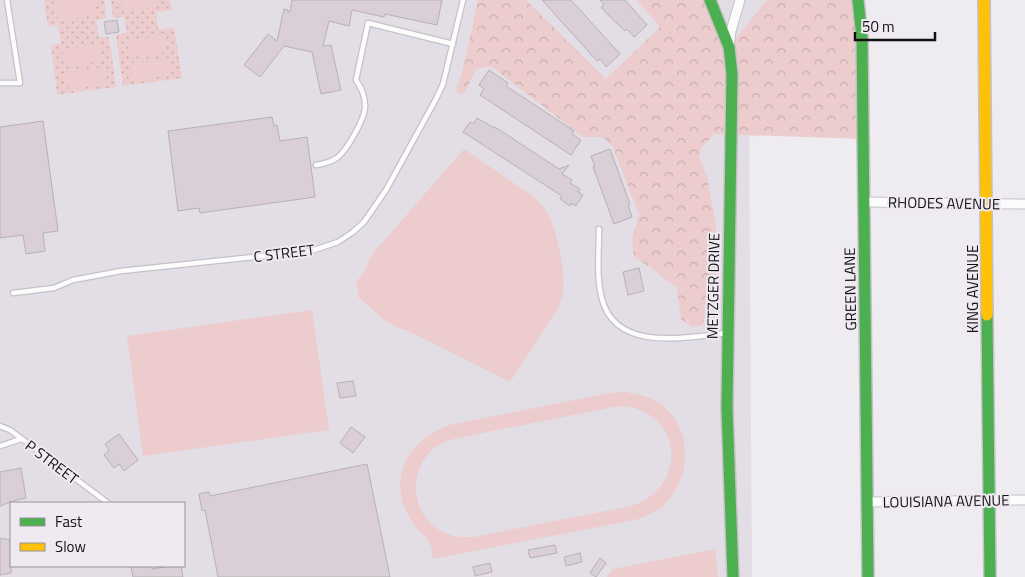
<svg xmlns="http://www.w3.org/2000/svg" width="1025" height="577" font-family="'Titillium Web',sans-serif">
<defs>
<pattern id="grass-dots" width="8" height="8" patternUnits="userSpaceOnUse" patternTransform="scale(1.25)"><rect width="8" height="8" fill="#eccccc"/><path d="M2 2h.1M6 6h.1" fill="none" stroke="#caaeae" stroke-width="1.8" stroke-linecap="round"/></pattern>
<pattern id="forest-crowns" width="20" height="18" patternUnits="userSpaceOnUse" patternTransform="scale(1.25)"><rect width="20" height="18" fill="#eccccc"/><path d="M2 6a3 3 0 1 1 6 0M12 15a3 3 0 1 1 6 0" fill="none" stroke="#caaeae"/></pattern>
</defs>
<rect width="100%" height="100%" fill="#eeecf0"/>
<!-- built -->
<path fill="#e3dde6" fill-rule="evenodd" d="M0,0H836L845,121L749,137L752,577H0ZM11,503H184V566H11Z"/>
<!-- grass -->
<g fill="url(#grass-dots)">
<polygon points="44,0 104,0 106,18 96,20 99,38 109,37 116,87 57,95 51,45 61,43 58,25 48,27"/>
<polygon points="111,0 170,0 172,10 156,12 158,29 174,28 182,78 123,86 116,35 127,33 124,17 113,18"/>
</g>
<!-- forest -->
<polygon fill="url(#forest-crowns)" points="478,0 526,0 606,79 660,27 637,0 703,0 729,47 767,0 860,0 865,139 714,134 702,147 699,157 707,177 716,226 717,274 708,289 703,325 692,327 681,319 677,288 650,267 634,257 632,240 639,215 613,147 603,137 583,137 491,66 476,69 465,92 461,94 457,93 457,88 462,73"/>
<!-- garden -->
<g fill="#eccccc" fill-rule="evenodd">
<polygon points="78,0 93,0 95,15 58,21 55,3"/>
<polygon points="122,0 160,0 161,6 123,11"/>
<polygon points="165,35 167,52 129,57 127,40"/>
<polygon points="99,44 102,61 64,66 62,49"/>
<polygon points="168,58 171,75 133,81 131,63"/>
<polygon points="103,67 105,84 68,90 65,72"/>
<path d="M464,149L534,197C540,203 547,210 550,218C557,233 566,275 563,291C562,298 560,304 557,310L510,382L406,330C386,326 375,310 359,298L356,283C359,278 366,271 367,266C370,256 375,249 383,242Z"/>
<polygon points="312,310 329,430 143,456 127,336"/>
<path d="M626,392C634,394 644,395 652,399C692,419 695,473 665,504C658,511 648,515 639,519L433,559C432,554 432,545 428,540C423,533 415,529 411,520C386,479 407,441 449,425L610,393ZM624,406C684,414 688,487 631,506L474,537C465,537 456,538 448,534C410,520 405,469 437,446C443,442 451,440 458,438L613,407Z"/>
<polygon points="715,549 718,577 607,577 613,569"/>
</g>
<!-- building -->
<g fill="#dacfd6" stroke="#b5b2b5">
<polygon points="292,0 442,0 437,25 385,14 384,17 352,10 349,26 329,21 323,46 331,45 341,90 321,94 312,52 284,46 260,77 244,65 268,34 277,41 284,9 288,10 288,12 290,12"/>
<polygon points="542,0 571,0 620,54 606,67 600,59 597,61"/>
<polygon points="600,0 625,0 647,25 634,37 627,29 625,31 609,16 601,7 604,5"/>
<polygon points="117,20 119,32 106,34 104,22"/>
<polygon points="489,70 508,83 506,86 574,131 572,134 581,140 571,155 480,95 484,89 479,85"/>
<polygon points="272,117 274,126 277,125 280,141 307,137 315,197 200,213 199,208 178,211 168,131"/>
<polygon points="477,118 494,128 495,127 559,169 569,165 562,174 572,180 570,183 580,189 578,192 583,195 576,206 571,203 570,206 560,199 562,196 463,132 470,122 473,124"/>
<polygon points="43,121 58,231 43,233 45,251 26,254 23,235 0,238 0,127"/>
<polygon points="610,149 630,204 628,205 632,217 614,224 593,167 595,167 591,156"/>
<polygon points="639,268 644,291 628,295 623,272"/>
<polygon points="353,381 356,396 340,398 337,383"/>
<polygon points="351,427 365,437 353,453 340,443"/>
<polygon points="119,434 138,460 124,471 119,464 114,468 104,455 109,450 105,444"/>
<polygon points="367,464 390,577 218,577 205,510 202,511 199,494 209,492 210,496"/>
<polygon points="21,468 26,498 16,500 0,506 0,472"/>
<polygon points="0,538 11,540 11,573 0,575"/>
<polygon points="555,545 557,553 530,558 528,550"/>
<polygon points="580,553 582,562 566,566 564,557"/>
<polygon points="600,558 606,563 596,577 590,573"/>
<polygon points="490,563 492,572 475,576 473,567"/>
<polygon points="131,566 151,566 152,569 169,566 181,566 183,577 133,577"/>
</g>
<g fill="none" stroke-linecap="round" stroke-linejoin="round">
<!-- lane casing -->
<g stroke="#c4c2c6" stroke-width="7">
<g id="lane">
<polyline points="0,83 20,83 7,0"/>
<path d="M316,165C323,164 330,162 335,159C346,153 366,117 365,105C365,95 361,88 356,80L368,23L453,44"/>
<path d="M599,229C599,252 596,277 602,299C616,353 687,337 727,333"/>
<polyline points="13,293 54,288 73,280 121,271 311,251 338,242 353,232 364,222 386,190 436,99 443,84 463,0"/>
<polyline points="0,426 10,430 108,503"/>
<polyline points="0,446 21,439"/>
</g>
</g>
<!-- street casing -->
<g stroke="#c4c2c6" stroke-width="11">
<g id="street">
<polyline points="729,47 731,31 740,0"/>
<polyline points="864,202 1025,204"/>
<polyline points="867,502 1025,500"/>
</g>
</g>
<!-- fast casing -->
<g stroke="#c4c2c6" stroke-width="14">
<g id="fast">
<polyline points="710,0 729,47 732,74 727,408 733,577"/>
<polyline points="858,0 862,38 868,577"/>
<polyline points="987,315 990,577"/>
</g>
</g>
<!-- slow casing -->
<g stroke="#c4c2c6" stroke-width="14">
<polyline id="slow" points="984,0 987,315"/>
</g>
<!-- lane -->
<use href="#lane" stroke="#fcfcfd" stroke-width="4.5"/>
<!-- street -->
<use href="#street" stroke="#fcfcfd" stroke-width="9"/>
<!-- fast -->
<use href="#fast" stroke="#4caf50" stroke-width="11"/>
<!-- slow -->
<use href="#slow" stroke="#ffc107" stroke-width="11"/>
</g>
<g text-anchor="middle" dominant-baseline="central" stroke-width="4" stroke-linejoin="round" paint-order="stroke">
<!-- street labels -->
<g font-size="15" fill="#131114" stroke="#efeaf2">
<text transform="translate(944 203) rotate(1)">RHODES AVENUE</text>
<text transform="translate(284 253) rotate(-7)">C STREET</text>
<text transform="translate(713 286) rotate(-89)">METZGER DRIVE</text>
<text transform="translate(850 289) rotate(-91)">GREEN LANE</text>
<text transform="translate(972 289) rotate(-90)">KING AVENUE</text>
<text transform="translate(52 462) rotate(37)">P STREET</text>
<text transform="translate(946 501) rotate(-1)">LOUISIANA AVENUE</text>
</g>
</g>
<!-- legend -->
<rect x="10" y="502" width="175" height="65" fill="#efeaf2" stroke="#979399"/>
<rect x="20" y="518" width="25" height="8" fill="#4caf50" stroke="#979399"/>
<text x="55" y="527" font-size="15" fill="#131114">Fast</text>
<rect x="20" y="543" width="25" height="8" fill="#ffc107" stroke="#979399"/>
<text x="55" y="552" font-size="15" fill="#131114">Slow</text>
<!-- scale -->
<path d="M855 32v8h80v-8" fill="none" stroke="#131114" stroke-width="2.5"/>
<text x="862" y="32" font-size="15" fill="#131114" stroke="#efeaf2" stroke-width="4" paint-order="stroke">50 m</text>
</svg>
